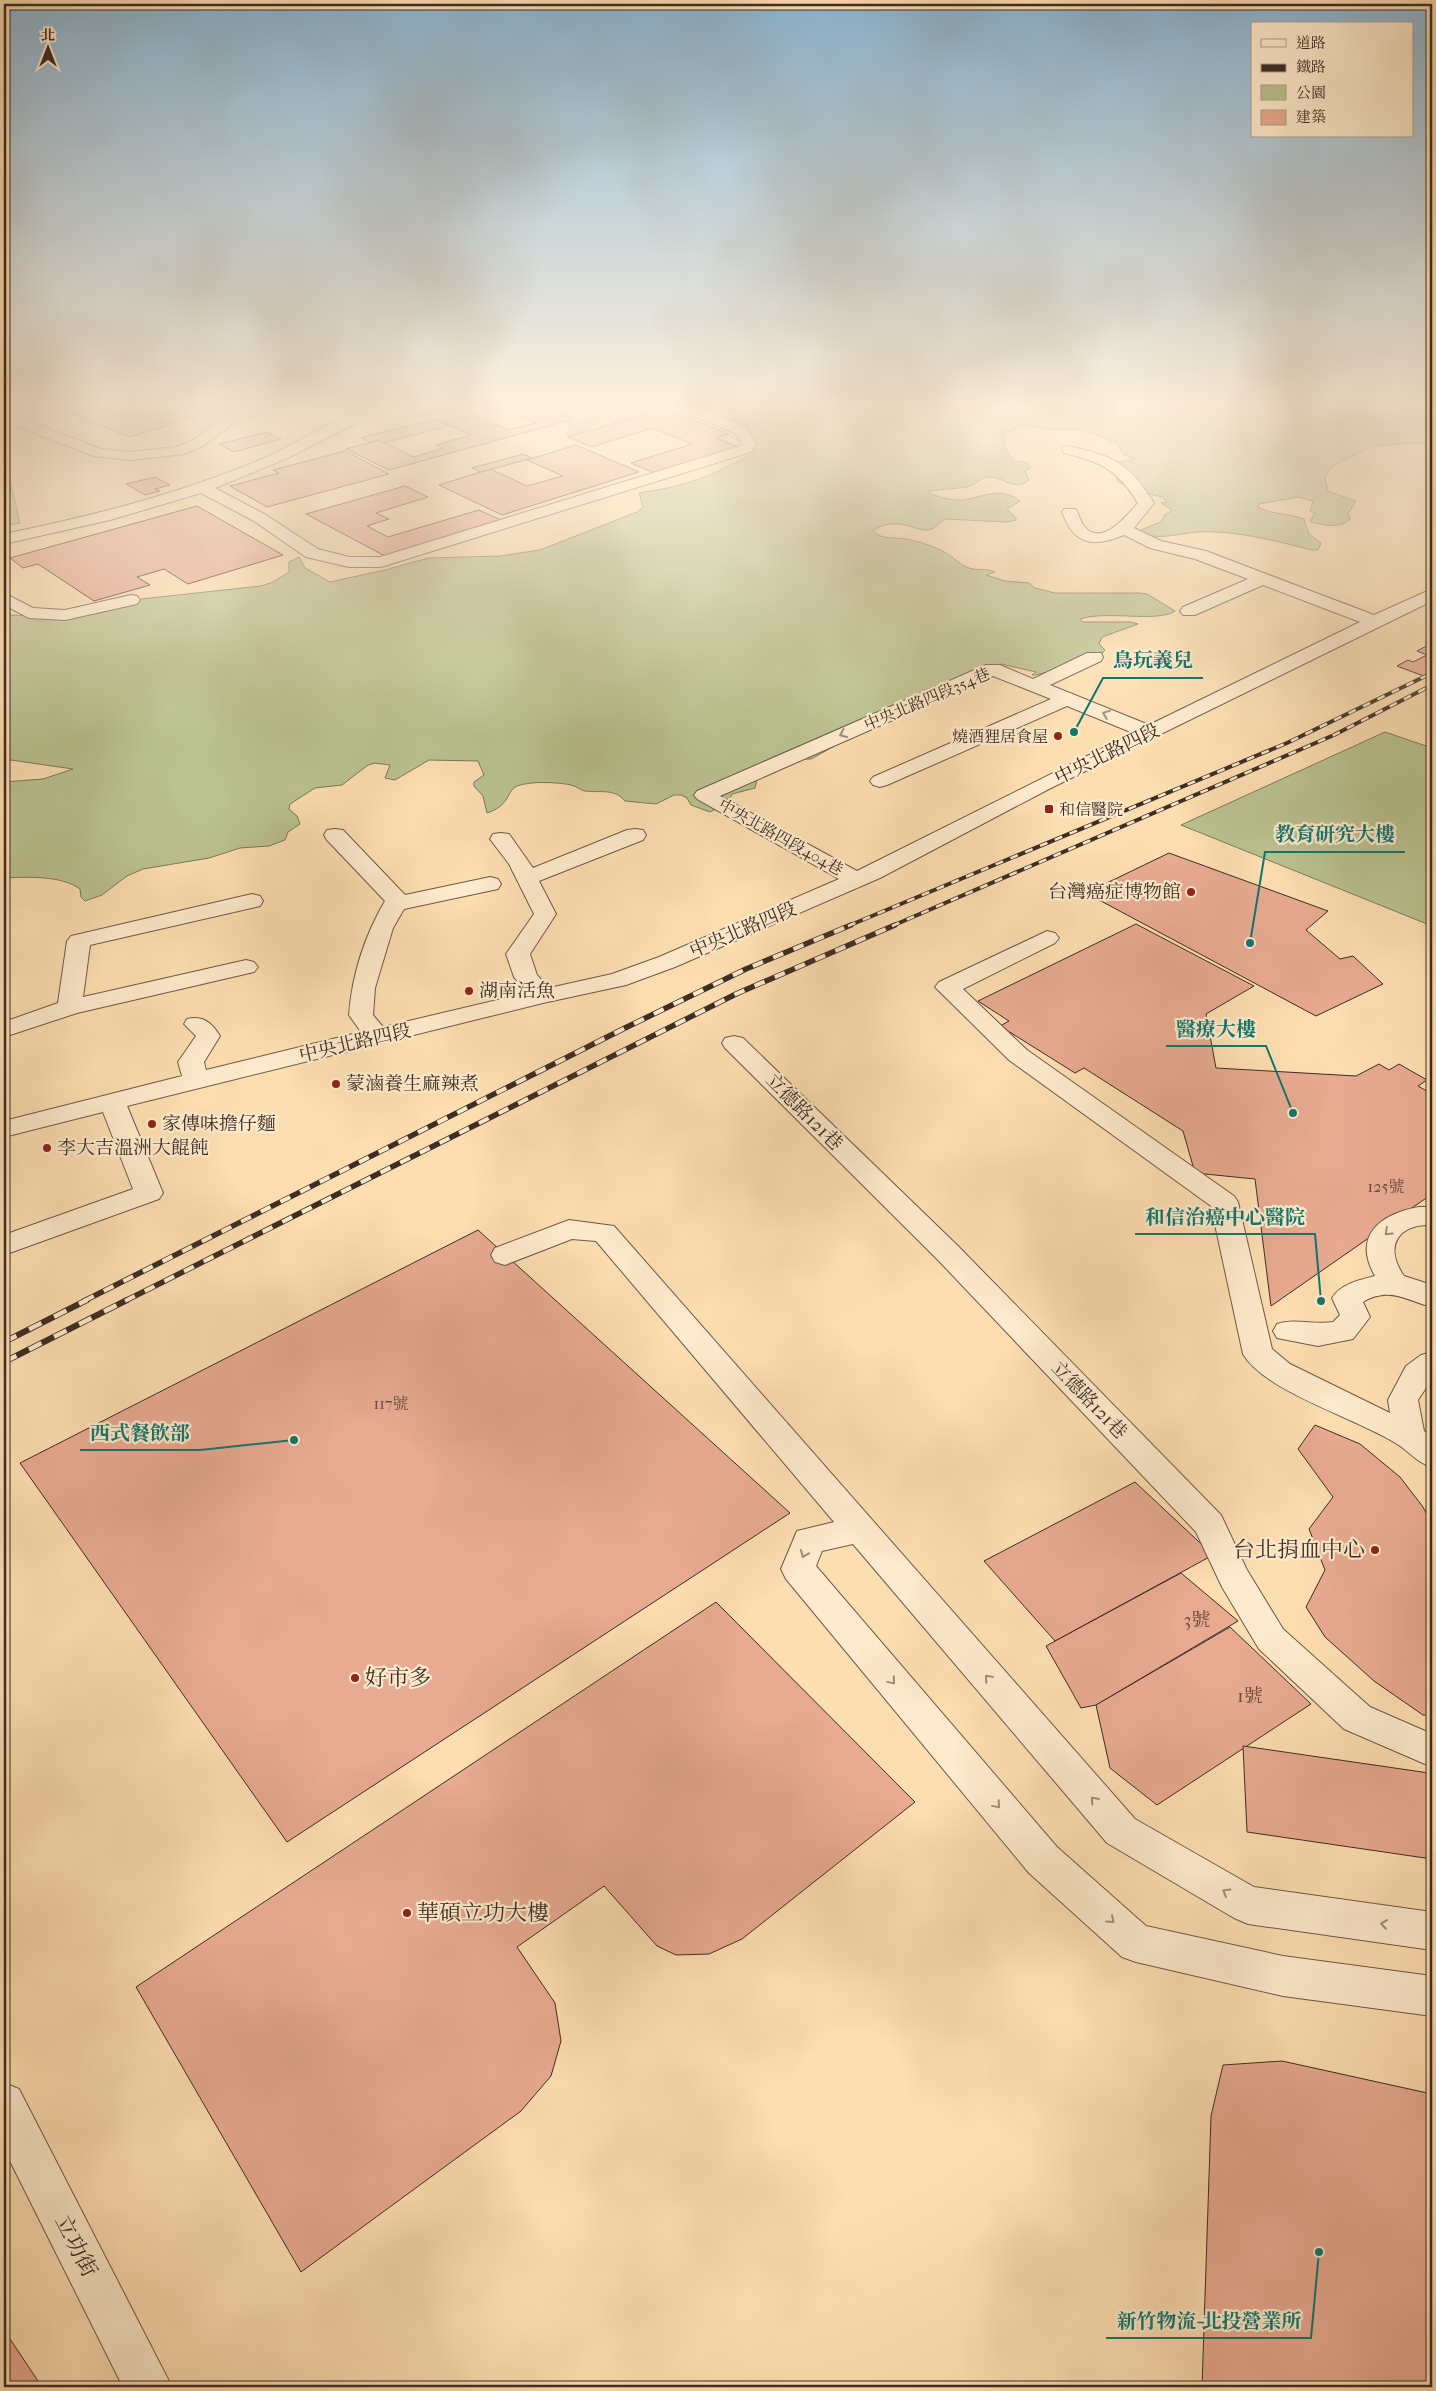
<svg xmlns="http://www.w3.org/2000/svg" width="1436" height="2391" font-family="'IM FELL French Canon','Noto Serif TC',serif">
<rect width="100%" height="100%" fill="#fddeb1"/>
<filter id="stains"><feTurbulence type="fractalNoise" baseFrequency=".004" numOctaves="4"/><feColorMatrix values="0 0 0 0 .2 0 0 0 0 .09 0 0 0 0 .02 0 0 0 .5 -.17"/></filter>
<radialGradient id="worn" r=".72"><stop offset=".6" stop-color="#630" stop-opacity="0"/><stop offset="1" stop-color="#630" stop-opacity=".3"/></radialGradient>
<!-- green -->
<g fill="#bac290" stroke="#7c785a">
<path d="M638,402H1432V445L1412,443L1373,446L1331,467L1325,478L1328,491L1356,501L1348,514L1350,519C1339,529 1324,525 1311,522L1310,520L1315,513L1310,511L1313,501L1298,497L1259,504L1258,507C1273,515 1288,513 1304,519L1309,534L1321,543L1318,550H1312C1275,541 1236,530 1197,532C1182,533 1153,542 1141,531L1143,529L1161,522L1165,515L1172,510L1161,503L1167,502L1162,497L1137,491L1118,482L1115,463L1135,459L1123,454L1118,444L1097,435L1074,429L1047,430L1027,425L1007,432L1004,435V445L1013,461L1026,462L1031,467L1025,471L1029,480C1016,491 1005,479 992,477C980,476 976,486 966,487C955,489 942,489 930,491L929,493C938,497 953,501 963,500C984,497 1001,486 1020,501L1007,509L1016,518V520L1007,522L945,519C940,522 937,527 932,529C918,535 901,514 873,530C879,540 894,537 905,539C920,541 940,548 952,557C958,561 962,566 969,568C978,571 987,568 995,572L986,575L1005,581L1029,583L1035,588L1055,593H1140L1147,594L1175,611C1157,623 1107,610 1080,619L1083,622H1131L1138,624L1102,637L1099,644L1105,650L1100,656C1088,659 1040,676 1032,675L1036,672L1001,664L969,672L811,759H803L762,776L757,780L755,788L732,794L728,803L710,812L691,805L687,798L681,795H674L656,804L625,801C615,788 599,793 585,791C580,790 576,786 571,785C557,782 530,781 517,786C507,790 510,806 487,813L483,796L474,786V782L484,775L478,761L429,760L395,780L385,778L390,765L375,763L368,765L342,785L315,788L290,804L289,809L297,816L300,824L288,832L285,840L269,846L240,848L209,858L143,869L127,876L102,895L85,901L81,897L80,889C61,875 26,877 4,878V782L43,779L73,769L4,759V614C45,620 91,609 133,604L141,599L261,586L273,582L289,572V562L299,557L305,568L330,582L385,570L428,558L500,556L540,550L637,512L643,507L639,493C647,491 654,491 662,489C693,484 726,469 753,453L755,445C743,435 729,429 715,423C680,406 653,397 615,412C597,420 587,434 567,435L569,426L597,416L613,406Z"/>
<polygon points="4,455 20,523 4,526"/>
<polygon points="1385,732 1432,748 1432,926 1181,825"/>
</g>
<!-- building -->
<g fill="#e8aa91" stroke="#3d2d25">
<polygon points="116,402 136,409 159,402 242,402 130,437 72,415"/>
<polygon points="429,402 493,402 459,411 453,408 421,416 404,408"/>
<polygon points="537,403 574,419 389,470 346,449 379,440 414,457 443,448 436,445 471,435 443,423 473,415 508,430 536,423 509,411"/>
<polygon points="663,409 729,434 716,438 738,447 655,473 631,463 692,444 652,428 592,447 568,437"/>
<polygon points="439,418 447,422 443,423 449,426 383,443 379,440 370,442 361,438"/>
<polygon points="267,432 281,439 234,452 219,444"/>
<polygon points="576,445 639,472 502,515 439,485 490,469 527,486 563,476 527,460"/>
<polygon points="345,451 389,474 267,507 230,486 279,473 273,470"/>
<polygon points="523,454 532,458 481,472 472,468"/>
<polygon points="155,477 170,485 155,489 160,491 145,495 126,484"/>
<polygon points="405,486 428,497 376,513 389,519 367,526 388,537 479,510 501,520 385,556 306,514"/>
<polygon points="197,506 283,555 188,584 164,569 137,577 150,585 94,601 38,564 23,568 10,558"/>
<polygon points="1432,643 1432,674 1426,677 1397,666 1408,660 1413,662 1427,655 1417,651"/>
<polygon points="1169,853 1328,911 1306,930 1340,959 1353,956 1383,984 1316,1016 1086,893"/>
<polygon points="1136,924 1254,986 1206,1014 1216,1068 1356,1076 1379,1064 1389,1070 1399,1064 1427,1080 1418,1086 1432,1094 1432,1194 1271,1306 1255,1179 1195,1173 1183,1131 1084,1068 1075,1073 1000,1026 1009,1021 978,1001"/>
<polygon points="478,1230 790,1513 287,1842 20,1463"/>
<polygon points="1315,1425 1360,1444 1400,1477 1423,1507 1432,1524 1432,1715 1423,1715 1374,1681 1325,1637 1306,1607 1325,1570 1309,1529 1333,1497 1298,1449"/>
<polygon points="1135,1482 1213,1555 1055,1641 984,1561"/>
<polygon points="1181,1573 1238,1621 1096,1705 1081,1708 1046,1646"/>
<polygon points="716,1602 915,1802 742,1939 709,1954 676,1955 657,1946 604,1886 517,1947 555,2003 561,2041 551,2076 521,2111 301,2272 136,1987"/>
<polygon points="1230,1627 1311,1704 1157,1805 1110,1768 1096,1705"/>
<polygon points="1243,1746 1429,1773 1432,1795 1432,1859 1247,1832"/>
<polygon points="1282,2061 1432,2094 1432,2387 1202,2387 1211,2116 1223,2065"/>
<polygon points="4,2330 42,2387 4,2387"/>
</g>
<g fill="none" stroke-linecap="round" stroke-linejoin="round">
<!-- minor casing -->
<g stroke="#6d5948" stroke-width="2">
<g id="minor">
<path d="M15,402C23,404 32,410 41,410C63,410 84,400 106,402L104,405L64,416L37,419L10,409L8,406Z"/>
<polygon points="266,402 286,402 284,405 236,421 203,446 184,454 131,460 94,456 4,421 4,412 101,449 131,452 176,447 193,440 226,415"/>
<path d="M378,402H397L288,458L215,488L266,515L318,549L349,557H380L740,446L742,444L735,433L679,410L677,407L679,404H689L745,427L756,444L751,452L381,567H349L306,557L254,521L201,493L110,520L4,544V534C92,516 179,494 262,459C302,441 338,417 378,402Z"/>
<path d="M1069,446C1115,457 1128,462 1154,503L1134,528L1161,541L1206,551L1374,615L1432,589V601L1049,789L880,878L675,967L626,985L543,1003L127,1106L163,1193L159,1199L4,1255V1235L133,1189L103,1112L4,1137V1121L182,1076L178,1062L196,1036L184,1024L187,1019C203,1015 212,1023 220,1036L204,1062L206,1070L361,1032L349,1015C352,975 365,935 385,901L327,840L324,835L327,830L335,829L343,830L405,895L490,877L498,879L501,884L498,889L404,909L393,928L375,988L373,1015L383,1027L527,993L514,977L506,954L534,914L509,864L490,839L493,834L501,833L509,834L533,868L627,830L635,829L643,830L646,835L643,840L539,881L556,914L530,954L537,975L549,988L612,974L659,957L839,879L697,799L694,795L697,791L986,665H1000L1033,679L1087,653H1101L1103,657L1101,661L1050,685L1149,725L1360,622L1263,585L1195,615H1183L1180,611L1183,607L1248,579L1195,559L1150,548L1124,535C1093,548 1074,545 1062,512L1064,509H1076C1079,514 1080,521 1084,526C1102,548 1127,515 1138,503C1117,469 1101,462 1064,453L1062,450L1064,447ZM993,676L1051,699L873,777L870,781L873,785L880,787L887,785L1067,706L1133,733L857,871L720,796Z"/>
<polygon points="4,593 33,608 65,610 131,595 137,596 140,600 137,604 65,620 29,618 4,605"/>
<polygon points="252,894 260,896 263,901 260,906 90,945 83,997 246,960 254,962 258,967 254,972 77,1013 4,1037 4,1022 58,1003 67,941 71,936"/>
<path d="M1047,931L1055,933L1059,938L1055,943L963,989L1027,1050L1234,1196L1238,1202L1272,1349L1290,1364L1390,1413L1388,1400L1406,1366L1421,1355L1432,1352V1379L1418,1400L1424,1431L1432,1437V1467C1417,1463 1410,1452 1397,1444C1359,1419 1265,1392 1243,1354L1211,1206L1009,1060L935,987L939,982Z"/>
<polygon points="734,1036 743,1038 958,1246 1221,1515 1247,1570 1283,1629 1370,1707 1432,1734 1432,1767 1344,1729 1259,1649 1222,1587 1196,1532 938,1260 725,1048 722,1043 725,1038"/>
<path d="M1419,1207H1432V1225C1397,1224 1384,1247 1404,1276L1432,1285V1307C1407,1301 1390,1286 1363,1302L1370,1317L1353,1339L1318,1346L1277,1338L1273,1331L1277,1324C1295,1318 1314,1325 1333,1322L1340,1315L1332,1298C1341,1284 1359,1280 1375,1276C1352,1236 1380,1214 1419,1207Z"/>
<polygon points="569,1220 614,1226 1135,1819 1254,1887 1432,1912 1432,1950 1248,1924 1234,1918 1107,1843 853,1544 822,1551 816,1566 1057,1847 1146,1926 1283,1956 1432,1976 1432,2016 1283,1996 1136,1962 1122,1957 1029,1873 786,1579 781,1569 797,1531 834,1522 596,1241 572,1239 505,1265 495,1262 491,1255 495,1248"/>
<polygon points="4,2083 19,2089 172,2387 123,2387 4,2149"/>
</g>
</g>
<!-- minor -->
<use href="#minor" fill="#feeacc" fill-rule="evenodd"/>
<!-- rail-far2 casing -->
<g stroke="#3d2d25" stroke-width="4">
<g id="rail-far2">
<polyline points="848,926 1287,743 1432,673"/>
<polyline points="892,926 1334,735 1432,685"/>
</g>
</g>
<!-- rail-far1 casing -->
<g stroke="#3d2d25" stroke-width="5.5">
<g id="rail-far1">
<polyline points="84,1301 627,1027 746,969 851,925"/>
<polyline points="125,1301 736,994 895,925"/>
</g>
</g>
<!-- rail casing -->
<g stroke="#3d2d25" stroke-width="6">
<g id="rail">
<polyline points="4,1342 87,1300"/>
<polyline points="4,1362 127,1300"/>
</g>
</g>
<!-- rail-far2 -->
<use href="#rail-far2" stroke="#feeacc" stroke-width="2.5" stroke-dasharray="8" stroke-linecap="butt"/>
<!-- rail-far1 -->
<use href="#rail-far1" stroke="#feeacc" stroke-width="4" stroke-dasharray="11" stroke-linecap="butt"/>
<!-- rail -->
<use href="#rail" stroke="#feeacc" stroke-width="4.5" stroke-dasharray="14" stroke-linecap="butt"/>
</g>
<!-- one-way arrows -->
<defs><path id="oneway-chevron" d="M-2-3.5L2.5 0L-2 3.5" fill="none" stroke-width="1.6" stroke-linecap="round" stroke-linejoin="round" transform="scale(1.25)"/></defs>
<g stroke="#9e8c78">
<use href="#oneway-chevron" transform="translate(1106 714) rotate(-159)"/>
<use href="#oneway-chevron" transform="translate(843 734) rotate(156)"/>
<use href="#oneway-chevron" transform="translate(1388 1232) rotate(137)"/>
<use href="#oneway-chevron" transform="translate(804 1554) rotate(112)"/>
<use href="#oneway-chevron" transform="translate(988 1678) rotate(-131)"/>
<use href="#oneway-chevron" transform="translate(892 1681) rotate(50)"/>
<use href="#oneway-chevron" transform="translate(1094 1800) rotate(-131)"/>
<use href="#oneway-chevron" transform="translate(997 1805) rotate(50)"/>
<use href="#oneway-chevron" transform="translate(1226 1892) rotate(-150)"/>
<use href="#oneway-chevron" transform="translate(1111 1920) rotate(42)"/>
<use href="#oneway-chevron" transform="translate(1384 1924) rotate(-172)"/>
</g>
<!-- sky -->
<linearGradient id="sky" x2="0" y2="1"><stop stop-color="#8cb6d4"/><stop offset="0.55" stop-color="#fef0dc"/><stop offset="1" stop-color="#fef0dc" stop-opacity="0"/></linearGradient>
<rect width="1436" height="736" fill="url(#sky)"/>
<!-- markers -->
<g fill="#8f2418" stroke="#feeacc" stroke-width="2">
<circle cx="1058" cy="736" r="5"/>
<rect x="1044" y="804" width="10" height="10" rx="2.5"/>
<circle cx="1191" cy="892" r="5"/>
<circle cx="469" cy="991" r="5"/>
<circle cx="336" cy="1084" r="5"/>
<circle cx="152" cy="1124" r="5"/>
<circle cx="47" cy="1148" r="5"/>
<circle cx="1375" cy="1550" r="5"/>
<circle cx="355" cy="1678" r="5"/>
<circle cx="407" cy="1913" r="5"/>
</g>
<g text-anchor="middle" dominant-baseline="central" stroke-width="4.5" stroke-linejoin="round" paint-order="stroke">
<!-- far-street labels -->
<g font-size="16" fill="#3d2d25" stroke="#feeacc">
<text transform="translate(927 699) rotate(-23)">中央北路四段354巷</text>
<text transform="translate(781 837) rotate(29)">中央北路四段404巷</text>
</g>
<!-- far-poi labels -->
<g font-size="16" fill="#3d2d25" stroke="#feeacc" text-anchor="end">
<text x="1048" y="736">燒酒狸居食屋</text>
<text x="1059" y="809" text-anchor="start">和信醫院</text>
</g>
<!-- number labels -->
<g font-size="16" fill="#684c40">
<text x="1386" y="1186">125號</text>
<text x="391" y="1403">117號</text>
</g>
<!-- street labels -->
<g font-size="19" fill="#3d2d25" stroke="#feeacc">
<text transform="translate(1107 754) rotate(-26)">中央北路四段</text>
<text transform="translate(743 930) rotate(-23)">中央北路四段</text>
<text transform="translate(355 1043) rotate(-13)">中央北路四段</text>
<text transform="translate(804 1112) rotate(45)">立德路121巷</text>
<text transform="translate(1089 1400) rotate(46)">立德路121巷</text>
</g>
<!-- poi labels -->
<g font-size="19" fill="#3d2d25" stroke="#feeacc" text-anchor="start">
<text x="1181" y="892" text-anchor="end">台灣癌症博物館</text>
<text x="479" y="991">湖南活魚</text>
<text x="346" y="1084">蒙滷養生麻辣煮</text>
<text x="162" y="1124">家傳味擔仔麵</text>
<text x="57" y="1148">李大吉溫洲大餛飩</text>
</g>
<!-- near-number labels -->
<g font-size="19" fill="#684c40">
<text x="1197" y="1620">3號</text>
<text x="1250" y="1696">1號</text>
</g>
<!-- near-poi labels -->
<g font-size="22" fill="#3d2d25" stroke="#feeacc" text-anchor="start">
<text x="1365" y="1550" text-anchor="end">台北捐血中心</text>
<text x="365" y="1678">好市多</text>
<text x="417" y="1913">華碩立功大樓</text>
</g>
<!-- near-street labels -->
<g font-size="22" fill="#3d2d25" stroke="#feeacc">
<text transform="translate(76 2246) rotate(63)">立功街</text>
</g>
</g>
<!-- callouts -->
<path fill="none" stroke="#0f766e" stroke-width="2" d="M1074 732L1103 678H1203M1250 943L1265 852H1405M1293 1113L1266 1046H1166M1321 1301L1315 1234H1135M294 1440L200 1450H80M1319 2252L1311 2338H1106"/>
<g fill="#0f766e" stroke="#feeacc" stroke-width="2">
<circle cx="1074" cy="732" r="5"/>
<circle cx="1250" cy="943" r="5"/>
<circle cx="1293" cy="1113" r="5"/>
<circle cx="1321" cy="1301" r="5"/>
<circle cx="294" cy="1440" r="5"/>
<circle cx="1319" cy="2252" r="5"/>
</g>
<g font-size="20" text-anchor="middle" font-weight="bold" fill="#0f766e" stroke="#feeacc" stroke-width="4.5" stroke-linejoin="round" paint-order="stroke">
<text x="1153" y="667">鳥玩義兒</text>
<text x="1335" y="841">教育研究大樓</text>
<text x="1216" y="1036">醫療大樓</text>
<text x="1225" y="1224">和信治癌中心醫院</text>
<text x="140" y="1440">西式餐飲部</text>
<text x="1209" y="2328">新竹物流-北投營業所</text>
</g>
<!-- margin -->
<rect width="1436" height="2391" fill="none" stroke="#fddeb1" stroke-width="20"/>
<rect x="5" y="5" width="1426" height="2381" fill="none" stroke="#3d2d25" stroke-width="2.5"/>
<rect x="10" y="10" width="1416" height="2371" fill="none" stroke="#3d2d25"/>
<!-- legend -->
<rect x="1251" y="22" width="162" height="115" fill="#feeacc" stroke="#b19e89"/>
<rect x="1261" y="39" width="25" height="8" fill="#feeacc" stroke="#b19e89"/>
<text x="1296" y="48" font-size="15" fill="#3d2d25">道路</text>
<rect x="1261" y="64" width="25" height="8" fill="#3d2d25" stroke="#b19e89"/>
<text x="1296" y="72" font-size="15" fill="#3d2d25">鐵路</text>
<rect x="1261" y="85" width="25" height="15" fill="#bac290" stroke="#b19e89"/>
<text x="1296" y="98" font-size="15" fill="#3d2d25">公園</text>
<rect x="1261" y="110" width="25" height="15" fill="#e8aa91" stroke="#b19e89"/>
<text x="1296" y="122" font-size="15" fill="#3d2d25">建築</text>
<!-- north arrow -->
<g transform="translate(48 48)" stroke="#feeacc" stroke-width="4" paint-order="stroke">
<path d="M0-4L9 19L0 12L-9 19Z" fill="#3d2d25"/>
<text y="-8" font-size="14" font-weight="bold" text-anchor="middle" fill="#3d2d25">北</text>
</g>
<rect width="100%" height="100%" filter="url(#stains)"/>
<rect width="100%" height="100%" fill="url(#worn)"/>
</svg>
